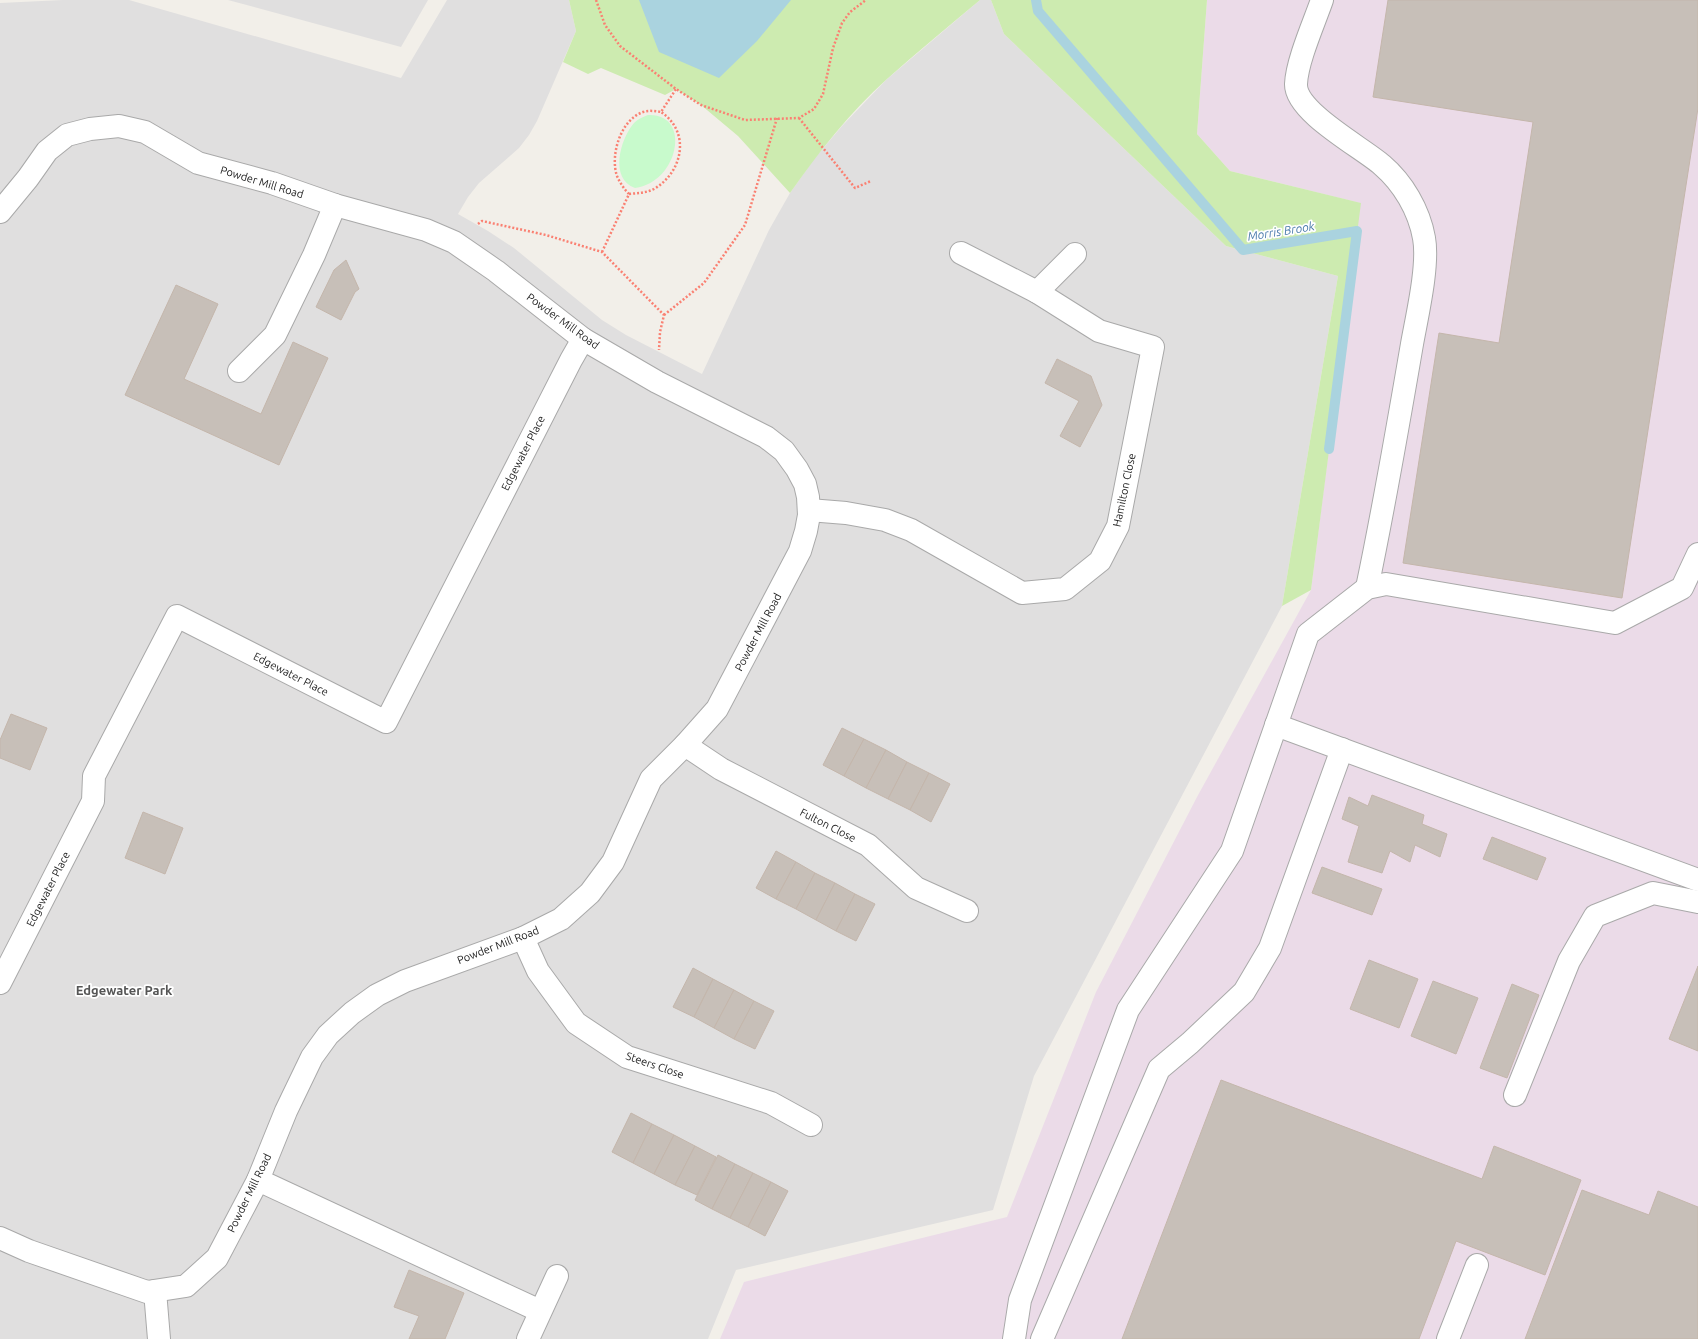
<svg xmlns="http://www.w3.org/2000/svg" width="1698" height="1339" font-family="Ubuntu,sans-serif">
<rect width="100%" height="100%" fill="#f2efe9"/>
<!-- residential -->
<g fill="#e0dfdf">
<polygon points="63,0 129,0 401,78 447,0 569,0 576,31 537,121 529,135 519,148 479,183 468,197 458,214 488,231 514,248 602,320 626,335 702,374 769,230 790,193 814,159 842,126 886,80 980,0 991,0 1004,34 1226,246 1338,276 1282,606 1034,1076 993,1210 736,1270 708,1339 0,1339 0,3"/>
<polygon points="228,0 428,0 401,47"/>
</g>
<!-- industrial -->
<polygon fill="#ebdbe8" points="1207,0 1698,0 1698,1339 720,1339 744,1282 1007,1217 1096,992 1197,797 1311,590 1360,203 1230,171 1197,134"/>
<!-- grass -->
<g fill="#cdebb0">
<path d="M569,0H980C949,26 917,52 887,79C850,112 819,152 790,193L738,136L701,105L676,89L665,95L601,68L588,74L563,62L576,31Z"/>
<polygon points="991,0 1207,0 1197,134 1230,171 1361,203 1311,590 1282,606 1338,276 1226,246 1004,34"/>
</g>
<!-- park -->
<path fill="#c8facc" d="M648,115C692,113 679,182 635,188C609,179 620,139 634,123C638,119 643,117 648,115Z"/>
<!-- water -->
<polygon fill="#aad3df" points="639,0 791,0 757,41 719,78 659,52"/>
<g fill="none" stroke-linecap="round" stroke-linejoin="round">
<!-- stream -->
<polyline stroke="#aad3df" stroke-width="10" points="1036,0 1038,11 1243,250 1357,231 1329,449"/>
</g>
<!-- building -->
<g fill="#c7bfb8" stroke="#c4b6ab">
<polygon points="1388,0 1698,0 1698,108 1622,598 1403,563 1439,333 1499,343 1533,122 1373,97"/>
<polygon points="346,260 359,289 355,292 341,320 316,307 334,270"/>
<polygon points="176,285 218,304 184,379 261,414 293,342 328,358 279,465 125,395"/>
<polygon points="1057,359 1091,376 1102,405 1080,447 1060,436 1079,401 1045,383"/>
<polygon points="11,714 47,728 30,770 0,758 0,740"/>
<polygon points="842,728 864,739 844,776 823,765"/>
<polygon points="864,739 886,750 866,788 844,776"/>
<polygon points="886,750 907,762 888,799 866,788"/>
<polygon points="907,762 929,773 910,810 888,799"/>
<polygon points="929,773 950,784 931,822 910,810"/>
<polygon points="1372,795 1424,815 1422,824 1447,834 1440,857 1415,845 1410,862 1390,851 1382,873 1348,862 1359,826 1342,819 1349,797 1368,806"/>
<polygon points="143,812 183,828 165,874 125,858"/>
<polygon points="1492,837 1546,858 1537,880 1483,859"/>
<polygon points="776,851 796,862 776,899 756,888"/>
<polygon points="796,862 815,873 796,909 776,899"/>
<polygon points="1322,867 1382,889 1372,915 1312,893"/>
<polygon points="815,873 835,883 816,920 796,909"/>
<polygon points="835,883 855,894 836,931 816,920"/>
<polygon points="855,894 875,904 856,941 836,931"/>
<polygon points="1369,960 1418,979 1399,1028 1350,1009"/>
<polygon points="1698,966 1698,1051 1669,1039"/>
<polygon points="693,968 713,979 694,1017 673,1007"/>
<polygon points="713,979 734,990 714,1028 694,1017"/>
<polygon points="1433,981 1478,998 1456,1054 1411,1036"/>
<polygon points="1512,984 1539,995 1507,1078 1480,1068"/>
<polygon points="734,990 754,1001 734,1039 714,1028"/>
<polygon points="754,1001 774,1011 755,1049 734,1039"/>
<polygon points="1221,1080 1482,1179 1494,1146 1581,1180 1545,1275 1456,1241 1419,1339 1122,1339"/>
<polygon points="631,1113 652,1124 633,1163 612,1152"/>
<polygon points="652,1124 674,1135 654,1174 633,1163"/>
<polygon points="674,1135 695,1146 675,1185 654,1174"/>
<polygon points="695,1146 716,1157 697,1195 675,1185"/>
<polygon points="718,1155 735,1164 712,1209 695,1200"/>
<polygon points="735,1164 753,1173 730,1218 712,1209"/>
<polygon points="753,1173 771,1182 748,1227 730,1218"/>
<polygon points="771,1182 788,1191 765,1236 748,1227"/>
<polygon points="1582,1190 1649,1215 1658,1191 1698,1207 1698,1339 1525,1339"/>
<polygon points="409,1270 464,1293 445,1339 409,1339 419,1316 394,1307"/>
</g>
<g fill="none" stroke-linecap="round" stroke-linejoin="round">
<!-- minor casing -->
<g stroke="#a9a9a9" stroke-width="24">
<g id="minor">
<path d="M1322,0C1314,23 1297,61 1296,84C1295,112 1363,148 1382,165C1403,183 1419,210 1424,238C1429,265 1417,316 1412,344C1398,426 1384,507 1367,588"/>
<polyline points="0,212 28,178 47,151 67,135 90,129 119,126 145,132 198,163 272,183 335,205 426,230 454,242 496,271 583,339 657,382 766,437 784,451 797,469 805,484 808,497 809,515 806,531 800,551 717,709 685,745 651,779 613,862 590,893 561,919 523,938 405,981 377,995 352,1013 328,1035 312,1057 286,1111 258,1180 217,1258 186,1286 147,1292 29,1251 0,1238"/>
<polyline points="961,253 1037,292 1075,254"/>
<polyline points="239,371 275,335 314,255 335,205"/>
<polyline points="809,510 846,513 885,520 911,530 1022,593 1065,589 1100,561 1118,526 1153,347 1099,331 1037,292"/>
<polyline points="1276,725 1698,880"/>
<polyline points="685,745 721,769 868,845 916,888 967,911"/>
<polyline points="523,938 538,971 576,1023 627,1057 771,1103 811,1125"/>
<polyline points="0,983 93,801 94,776 177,616 386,722 571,360 583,339"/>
<polyline points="1515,1095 1569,961 1595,916 1653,893 1698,902"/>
<polyline points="258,1180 540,1311"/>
<polyline points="155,1291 159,1339"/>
<polyline points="528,1339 557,1276"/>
<polyline points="1014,1339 1020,1300 1128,1010 1232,851 1308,634 1367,588 1386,584 1615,623 1682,588 1698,554"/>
<polyline points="1042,1339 1159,1069 1190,1043 1244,992 1270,948 1342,749"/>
<polyline points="1448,1339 1477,1265"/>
</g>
</g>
<!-- path -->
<g stroke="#fa8072" stroke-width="2.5" stroke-dasharray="2 2" stroke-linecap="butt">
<polyline points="596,0 605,25 620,46 676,89 701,105 745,120 799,118 814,109 823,94 833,48 842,23 850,12 866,0"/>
<polyline points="799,118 855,188 871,181"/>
<path d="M629,194C638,193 646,193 654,189C683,172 691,132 661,112"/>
<polyline points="478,224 482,221 546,235 602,252 664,315 660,332 659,350"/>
<path d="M602,252L629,194C624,189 620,183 617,176C610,156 620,120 643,112C649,110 655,111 661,112L676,89"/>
<polyline points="664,315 704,283 745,225 777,118"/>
</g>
<!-- minor -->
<use href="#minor" stroke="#fff" stroke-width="22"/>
</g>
<g text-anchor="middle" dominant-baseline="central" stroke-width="3.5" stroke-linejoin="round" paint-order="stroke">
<!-- street labels -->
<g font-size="11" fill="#222" stroke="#fff">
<text transform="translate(262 182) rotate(17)">Powder Mill Road</text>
<text transform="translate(563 321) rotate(36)">Powder Mill Road</text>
<text transform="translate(523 453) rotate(-63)">Edgewater Place</text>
<text transform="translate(1124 490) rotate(-78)">Hamilton Close</text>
<text transform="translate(758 632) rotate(-62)">Powder Mill Road</text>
<text transform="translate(291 674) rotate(27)">Edgewater Place</text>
<text transform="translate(828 825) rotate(27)">Fulton Close</text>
<text transform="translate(48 889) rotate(-63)">Edgewater Place</text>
<text transform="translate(498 945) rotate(-21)">Powder Mill Road</text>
<text transform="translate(655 1065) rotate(19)">Steers Close</text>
<text transform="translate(249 1193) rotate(-64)">Powder Mill Road</text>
</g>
<!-- water labels -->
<g font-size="12" font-style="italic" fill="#4a7aab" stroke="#fff">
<text transform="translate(1281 231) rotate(-9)">Morris Brook</text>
</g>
<!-- quarter labels -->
<g font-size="13" font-weight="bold" fill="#555" stroke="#fff">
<text x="124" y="990">Edgewater Park</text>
</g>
</g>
</svg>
